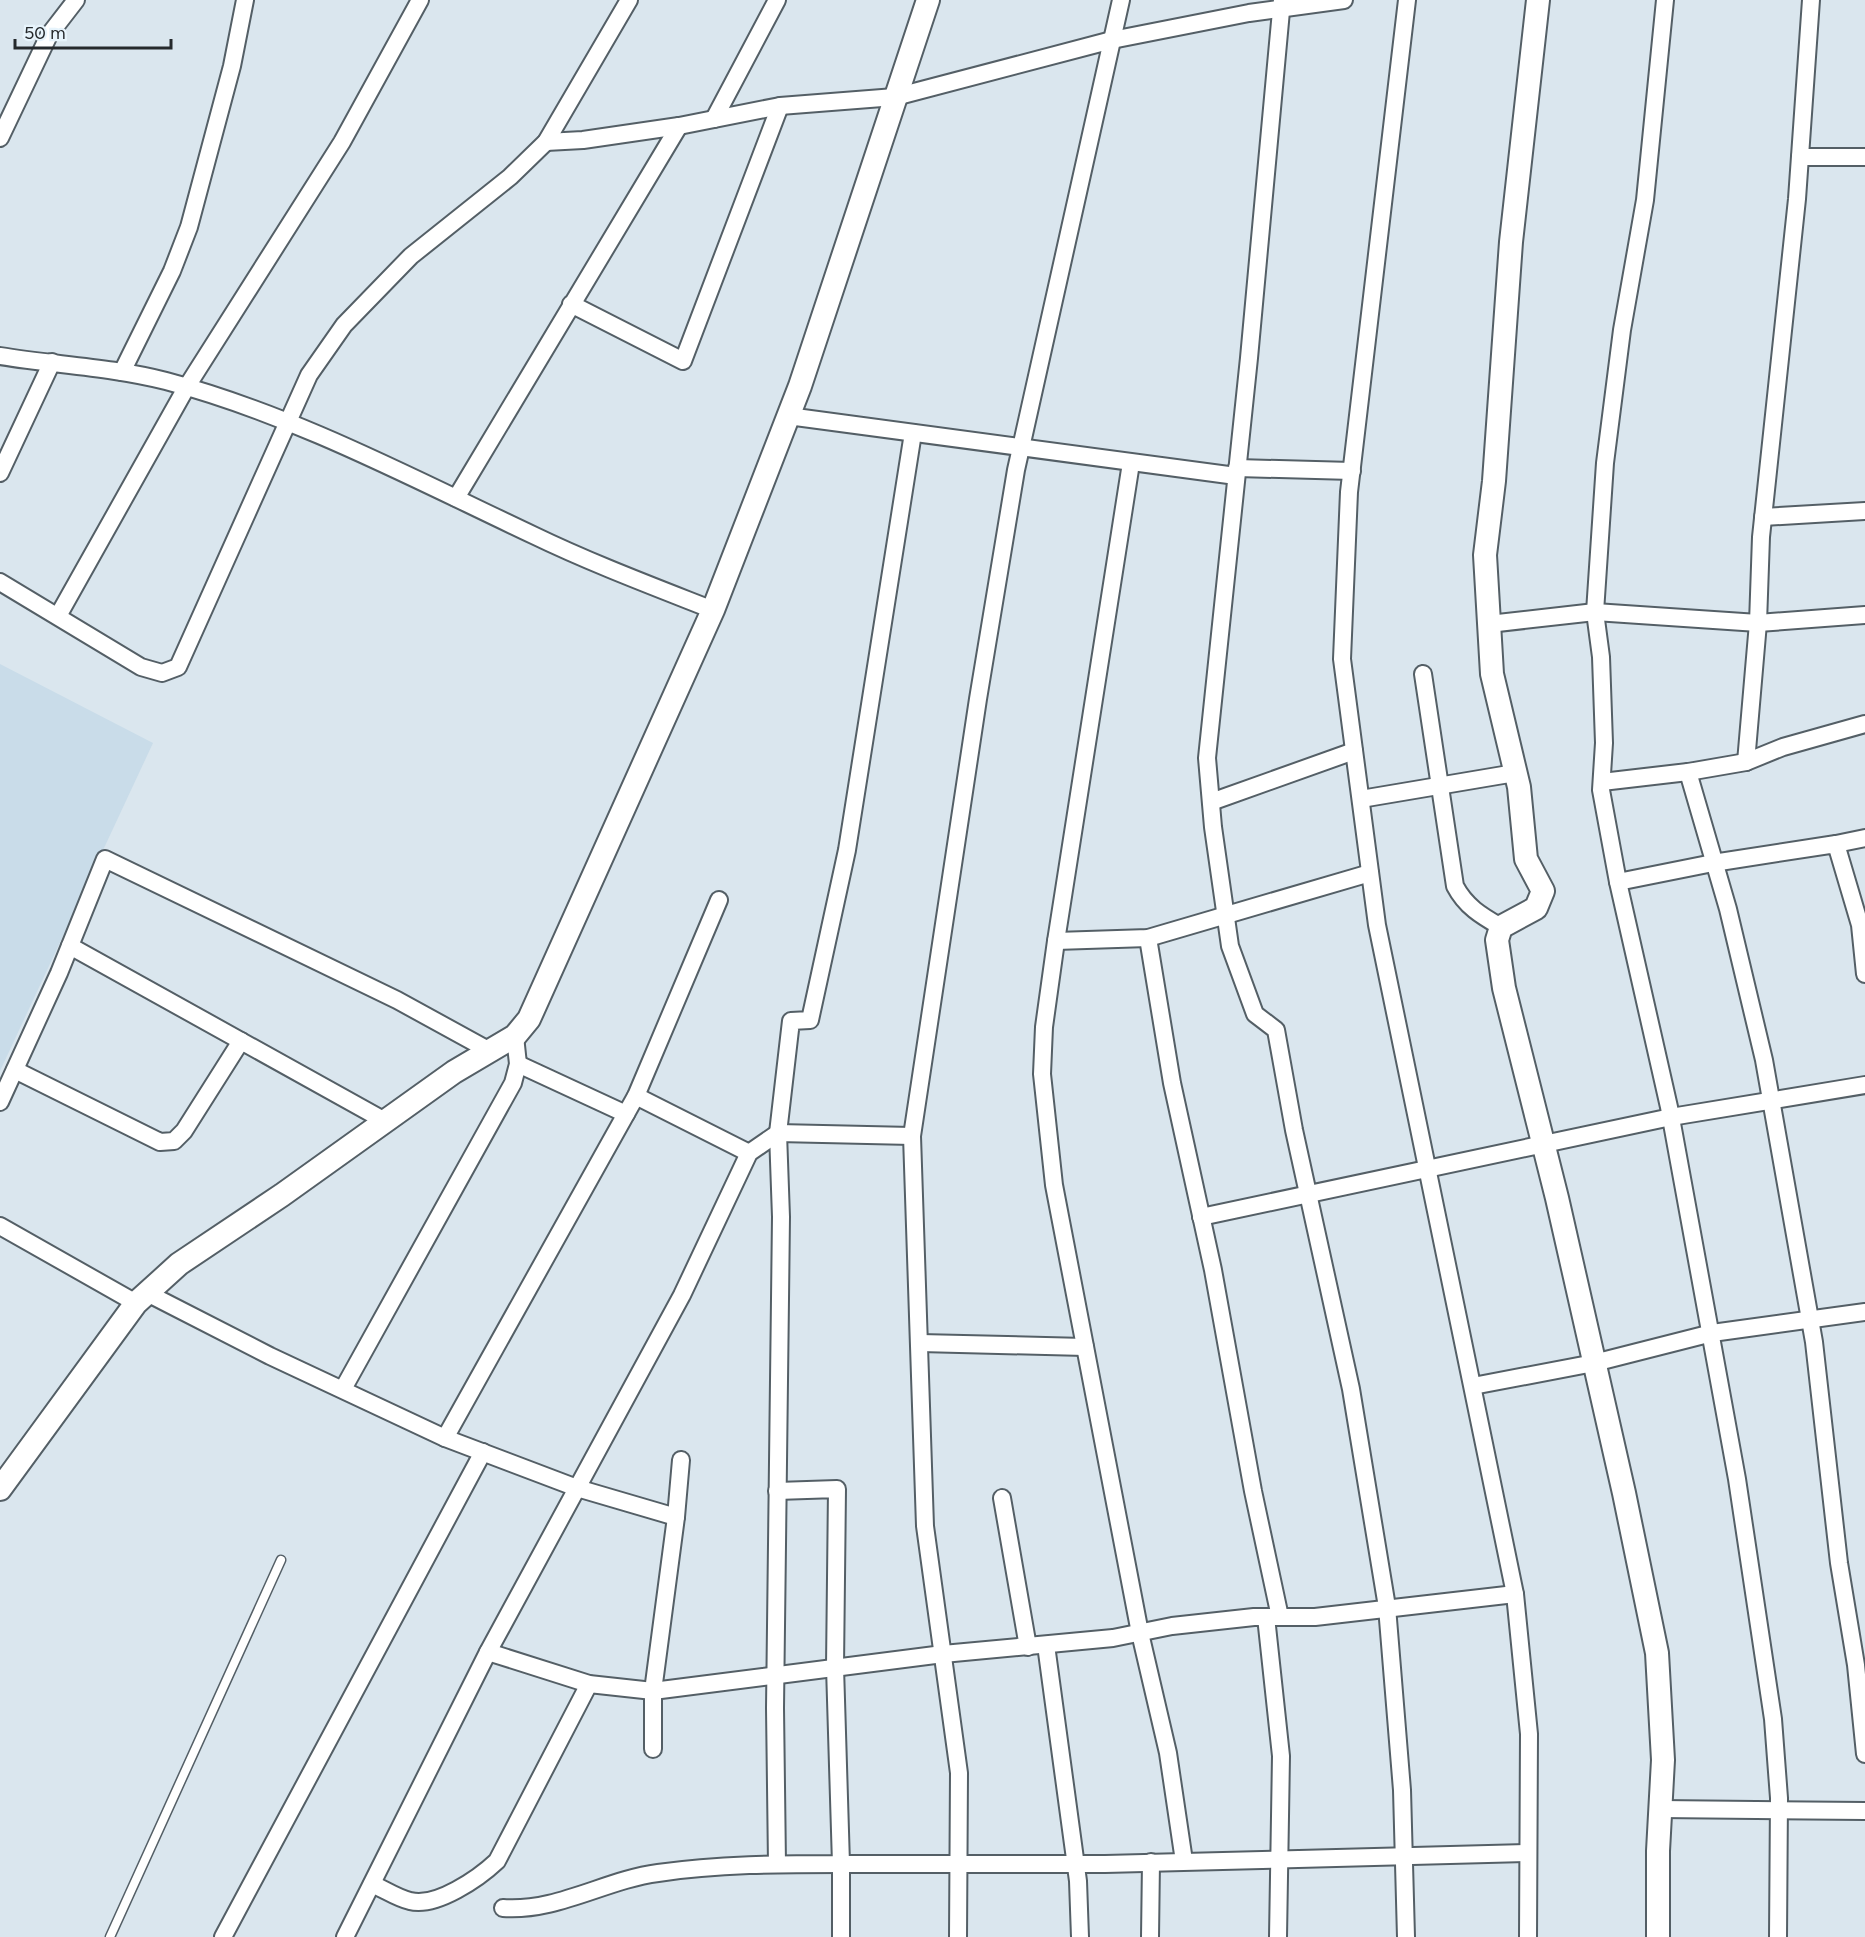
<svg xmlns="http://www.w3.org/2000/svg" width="1865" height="1937" font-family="Figtree,sans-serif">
<rect width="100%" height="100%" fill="#dae6ee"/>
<!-- built -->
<polygon fill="#c9dce9" points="0,664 153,743 0,1071"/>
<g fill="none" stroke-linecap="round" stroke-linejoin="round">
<!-- lane casing -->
<g stroke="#545f66" stroke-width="11">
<polyline id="lane" points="110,1937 281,1560"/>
</g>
<!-- street casing -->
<g stroke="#545f66" stroke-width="20">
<g id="street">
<polyline points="1282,0 1249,358 1207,758 1213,827 1230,946 1255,1014 1276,1030 1294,1130 1351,1389 1387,1607 1402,1790 1406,1937"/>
<polyline points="1407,0 1349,492 1342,659 1377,925 1515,1594 1529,1734 1528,1937"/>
<polyline points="1665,0 1645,200 1622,330 1605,463 1595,612 1601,657 1604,743 1601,790 1618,882 1669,1107 1737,1479 1773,1719 1779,1798 1778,1937"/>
<polyline points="714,119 777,0"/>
<polyline points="0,138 49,35 76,0"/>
<polyline points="546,142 583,140 679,126 780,106 895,97 1112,40 1249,13 1344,0"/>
<polyline points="1800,157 1865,157"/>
<polyline points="571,304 683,361 780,106"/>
<path d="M0,356C55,365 111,367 166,381C294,415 414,479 533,535C591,563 652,586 713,610"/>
<polyline points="122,372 172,271 189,227 232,66 245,0"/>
<polyline points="788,416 1236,476"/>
<polyline points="1131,463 1056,941 1044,1027 1042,1074 1054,1185 1140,1633 1168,1753 1184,1861"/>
<polyline points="1237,468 1352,471"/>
<polyline points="0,473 52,362"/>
<polyline points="456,498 679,126"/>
<polyline points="1763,517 1865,511"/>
<polyline points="0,582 141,667 162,673 178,667 309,375 344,325 411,256 510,177 546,142 629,0"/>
<polyline points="58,616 186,388 342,142 420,0"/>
<polyline points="1489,624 1595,612 1758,623 1865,615"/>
<path d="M1423,674L1455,886C1466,907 1482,916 1501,927"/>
<polyline points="1746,762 1758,623 1761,537 1797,199 1811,0"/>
<polyline points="1688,772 1728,909 1764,1060 1814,1342 1839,1563 1856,1665 1865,1754"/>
<polyline points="1602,782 1688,772 1746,762 1783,747 1865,724"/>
<polyline points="1361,799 1515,773"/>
<polyline points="1211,802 1354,751"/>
<polyline points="1836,844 1865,838"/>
<polyline points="1618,882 1713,863 1836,844 1860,925 1865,974"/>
<polyline points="1148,938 1172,1083 1213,1270 1253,1491 1280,1617"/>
<polyline points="1056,941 1148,938 1370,873"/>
<polyline points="70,946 385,1121"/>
<polyline points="518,1064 626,1114"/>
<polyline points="15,1070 160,1142 174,1141 184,1131 241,1041"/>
<polyline points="636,1096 749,1153"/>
<polyline points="0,1102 59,973 105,859 397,1000 490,1051"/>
<polyline points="1201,1217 1671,1117 1865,1085"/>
<polyline points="0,1226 136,1303"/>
<polyline points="147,1293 270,1356 445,1438 577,1488 676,1517"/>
<polyline points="920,1343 1085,1347"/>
<polyline points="1473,1386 1594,1363 1712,1333 1865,1312"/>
<polyline points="343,1389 513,1083 518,1064 515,1036"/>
<polyline points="445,1438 636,1096 719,900"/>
<polyline points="1002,1498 1028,1647"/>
<polyline points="1266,1617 1281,1756 1278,1937"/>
<polyline points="1046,1645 1078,1881 1080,1937"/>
<polyline points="488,1652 589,1684 653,1691 943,1654 1113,1638 1172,1626 1254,1617 1315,1617 1515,1594"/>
<polyline points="653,1749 653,1691 676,1517 681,1460"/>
<polyline points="1660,1809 1865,1811"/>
<polyline points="777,1864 775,1708 781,1217 778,1133 791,1021 810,1020 847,850 913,433"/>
<path d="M372,1884C384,1889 397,1898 410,1901C436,1908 479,1878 497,1861L589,1684"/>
<path d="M503,1908C557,1912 605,1880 658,1873C718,1864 780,1864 841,1864L835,1667L837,1489L777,1491"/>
<polyline points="223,1937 483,1452"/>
<polyline points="345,1937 488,1652 682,1295 749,1153 778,1133 912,1136"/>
<polyline points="841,1937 841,1864 1105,1864 1528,1853"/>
<polyline points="958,1937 959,1773 925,1526 912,1136 978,699 1016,470 1121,0"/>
<polyline points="1150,1937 1151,1862"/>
</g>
</g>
<!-- secondary casing -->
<g stroke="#545f66" stroke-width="26">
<g id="secondary">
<polyline points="1538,0 1511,242 1494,481 1485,555 1492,674 1519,787 1526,859 1543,891 1536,908 1501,927 1497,940 1504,988 1557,1198 1624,1493 1657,1653 1663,1760 1658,1851 1658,1937"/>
<polyline points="0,1489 136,1303 179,1264 282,1195 454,1072 515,1036 529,1019 713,610 800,386 928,0"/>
</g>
</g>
<!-- lane -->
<use href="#lane" stroke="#fff" stroke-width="8"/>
<!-- street -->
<use href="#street" stroke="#fff" stroke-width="16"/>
<!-- secondary -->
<use href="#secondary" stroke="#fff" stroke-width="22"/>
</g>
<!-- scale -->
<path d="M15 39v9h156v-9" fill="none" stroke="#25292c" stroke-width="3"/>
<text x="24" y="39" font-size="18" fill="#25292c" stroke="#e7f4fc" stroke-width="4.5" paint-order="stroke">50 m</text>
</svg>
